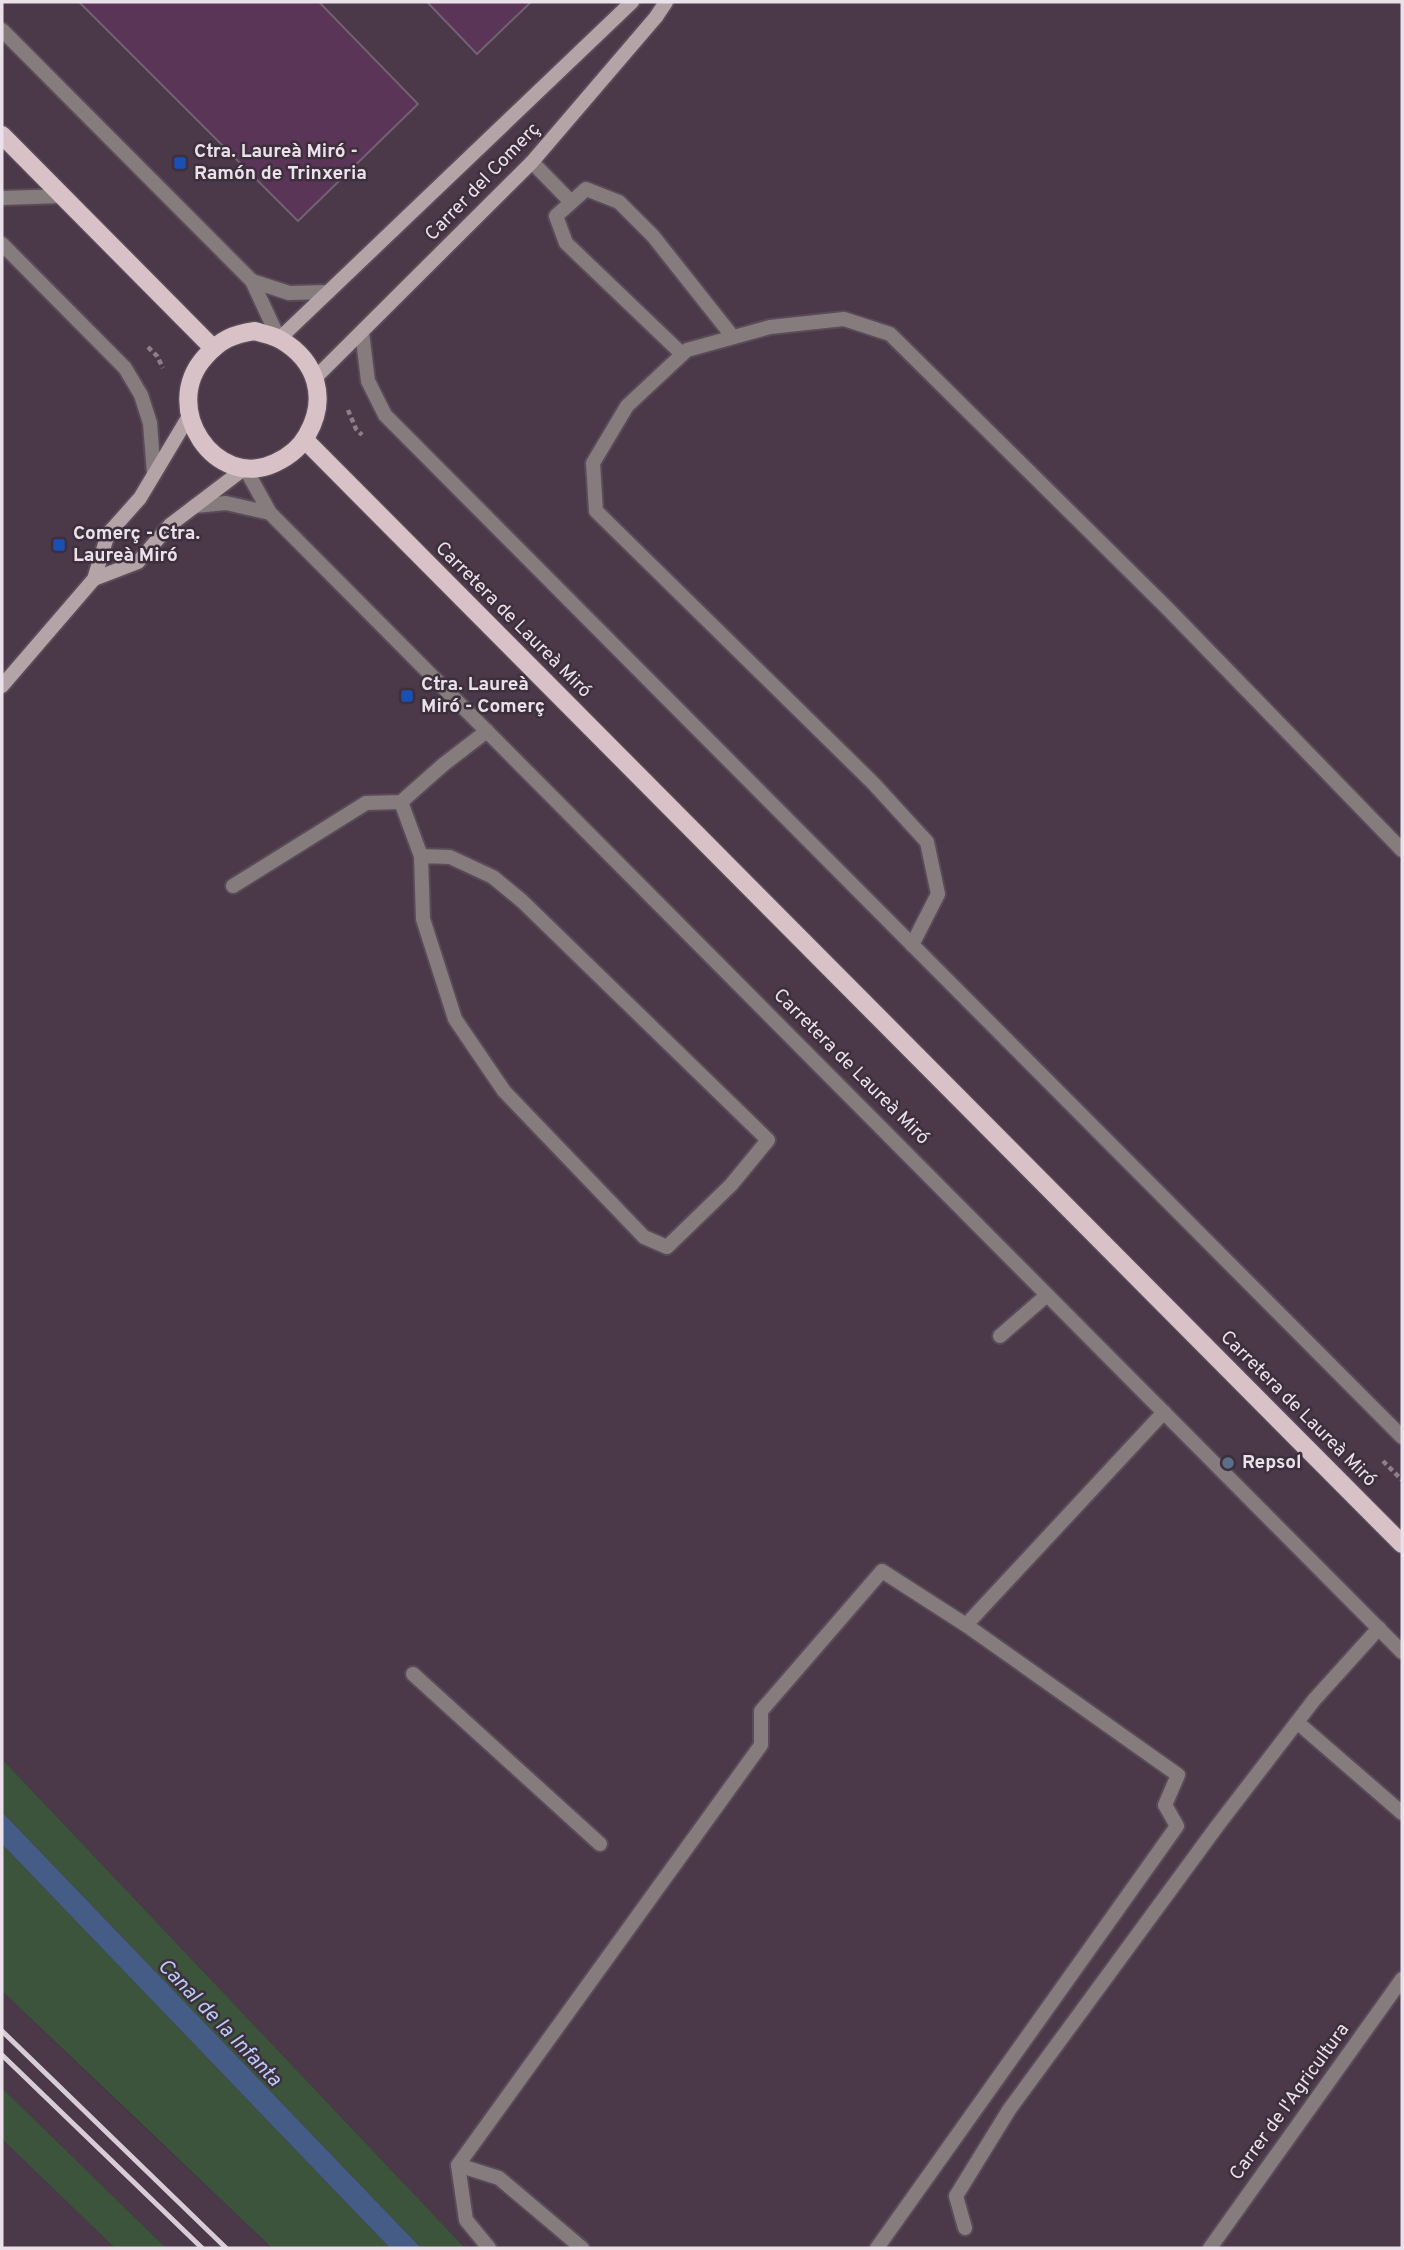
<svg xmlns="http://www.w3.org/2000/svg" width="1404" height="2250" font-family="Overpass,sans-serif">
<rect width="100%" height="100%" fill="#3e2f3c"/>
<!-- built -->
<g fill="#4b3849">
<polygon points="2,2 1402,2 1402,2248 465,2248 2,1759"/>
<polygon points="2,1991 125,2109 272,2248 166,2248 2,2088"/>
<polygon points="2,2139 115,2248 2,2248"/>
</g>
<!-- green -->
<g fill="#3c543c">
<polygon points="2,1759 465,2248 421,2248 2,1812"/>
<polygon points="2,1844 390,2248 272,2248 2,1991"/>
<polygon points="2,2088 166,2248 115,2248 2,2139"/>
</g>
<!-- water -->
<polygon fill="#455c87" points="2,1812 421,2248 390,2248 2,1844"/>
<!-- building -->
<g fill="#5b3558" stroke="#726170" stroke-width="2">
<polygon points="79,2 319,2 418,104 298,221"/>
<polygon points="427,2 531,2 477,54"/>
</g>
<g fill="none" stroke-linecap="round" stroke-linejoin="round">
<!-- lane casing -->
<g stroke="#5a4b58" stroke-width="18">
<g id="lane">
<polyline points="532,162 571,202"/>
<polyline points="682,354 566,243 556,216 586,189 619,202 653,236 733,337"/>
<polyline points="401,802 421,856 423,919 455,1019 504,1091 644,1237 667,1247 731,1185 768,1140 522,901 493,877 450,857 421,856"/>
<polyline points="233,886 366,803 401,802 444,764 487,731"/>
<polyline points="912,945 938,894 927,842 873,783 596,511 593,463 627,406 687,350 770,327 844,319 890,334 1167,608 1402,850"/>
<polyline points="1000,1336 1047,1295"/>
<polyline points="413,1674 600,1844"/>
<polyline points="1297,1722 1402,1813"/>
<polyline points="458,2165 499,2178 582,2248"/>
<polyline points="965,2228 956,2196 1009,2110 1218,1825 1314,1700 1379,1628"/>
<polyline points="489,2248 466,2220 458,2165 761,1745 761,1711 882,1571 966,1625 1164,1412"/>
<polyline points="877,2248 1177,1826 1165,1805 1178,1775 966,1625"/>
</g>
</g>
<!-- street casing -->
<g stroke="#5a4b58" stroke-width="18">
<g id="street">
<polyline points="2,30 252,281 279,339"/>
<polyline points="2,198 62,196"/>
<polyline points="2,244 125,368 141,395 150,423 154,474"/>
<polyline points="252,281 289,293 328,292"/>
<polyline points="362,332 368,381 385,415 1402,1437"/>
<polyline points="245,468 270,513 1402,1652"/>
<polyline points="195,506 226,503 270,513"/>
<polyline points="1210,2248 1402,1979"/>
</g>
</g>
<!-- secondary casing -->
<g stroke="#5a4b58" stroke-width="18">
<g id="secondary">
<polyline points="279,339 632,2"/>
<polyline points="314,379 532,162 656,17 666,2"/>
<polyline points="94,579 138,562 170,525 245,468"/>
<polyline points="2,686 94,579 108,534 140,498 189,416"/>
</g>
</g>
<!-- primary casing -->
<g stroke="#5a4b58" stroke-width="21">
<g id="primary">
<polyline points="2,135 213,348"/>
<path d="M255,331C263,334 273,335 281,340C317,361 328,399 307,435C300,448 288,457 275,463C216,491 159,408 205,357C220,340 233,334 255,331Z"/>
<polyline points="305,440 1402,1544"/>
</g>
</g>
<!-- path -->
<g stroke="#8c7f8a" stroke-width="4.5" stroke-dasharray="5 3.5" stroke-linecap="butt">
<polyline points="148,347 157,356 163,368"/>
<polyline points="348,410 356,429 362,435"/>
<polyline points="1383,1461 1402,1480"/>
</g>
<!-- lane -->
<use href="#lane" stroke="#867c7e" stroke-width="14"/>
<!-- street -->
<use href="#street" stroke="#867c7e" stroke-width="14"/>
<!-- secondary -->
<use href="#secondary" stroke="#b4a3a7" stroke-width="14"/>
<!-- primary -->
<use href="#primary" stroke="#d8c2c7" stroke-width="18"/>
<!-- rail -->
<g stroke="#d8cdd7" stroke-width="5">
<polyline points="2,2031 226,2248"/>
<polyline points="2,2055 202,2248"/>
</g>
</g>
<!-- markers -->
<g fill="#1a4fb4" stroke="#3e2f3c" stroke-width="2.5">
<rect x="173" y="156" width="14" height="14" rx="3.5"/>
<rect x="52" y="538" width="14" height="14" rx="3.5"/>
<rect x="400" y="689" width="14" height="14" rx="3.5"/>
</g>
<circle fill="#5c6f8a" stroke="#3e2f3c" stroke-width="2.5" cx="1228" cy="1463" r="7"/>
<g text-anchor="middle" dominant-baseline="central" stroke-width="5" stroke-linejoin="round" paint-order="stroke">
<!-- poi labels -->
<g font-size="19" font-weight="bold" fill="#ebe1ea" stroke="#3e2f3c" text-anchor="start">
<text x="194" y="152">Ctra. Laureà Miró -<tspan x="194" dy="22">Ramón de Trinxeria</tspan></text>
<text x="73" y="534">Comerç - Ctra.<tspan x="73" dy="22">Laureà Miró</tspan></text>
<text x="421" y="685">Ctra. Laureà<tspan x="421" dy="22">Miró - Comerç</tspan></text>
<text x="1242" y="1463">Repsol</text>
</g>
<!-- street labels -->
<g font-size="19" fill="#ebe1ea" stroke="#3e2f3c">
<text transform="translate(483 182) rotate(-46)">Carrer del Comerç</text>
<text transform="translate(513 620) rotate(45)">Carretera de Laureà Miró</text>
<text transform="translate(851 1067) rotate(45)">Carretera de Laureà Miró</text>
<text transform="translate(1298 1409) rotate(45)">Carretera de Laureà Miró</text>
<text transform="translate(1290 2102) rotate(-54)">Carrer de l'Agricultura</text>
</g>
<!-- water labels -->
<g font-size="21" font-style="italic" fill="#b5ccf6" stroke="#3e2f3c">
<text transform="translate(219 2023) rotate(46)">Canal de la Infanta</text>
</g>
</g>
<!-- border -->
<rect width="1404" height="2250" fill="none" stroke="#ebe1ea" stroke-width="7"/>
</svg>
